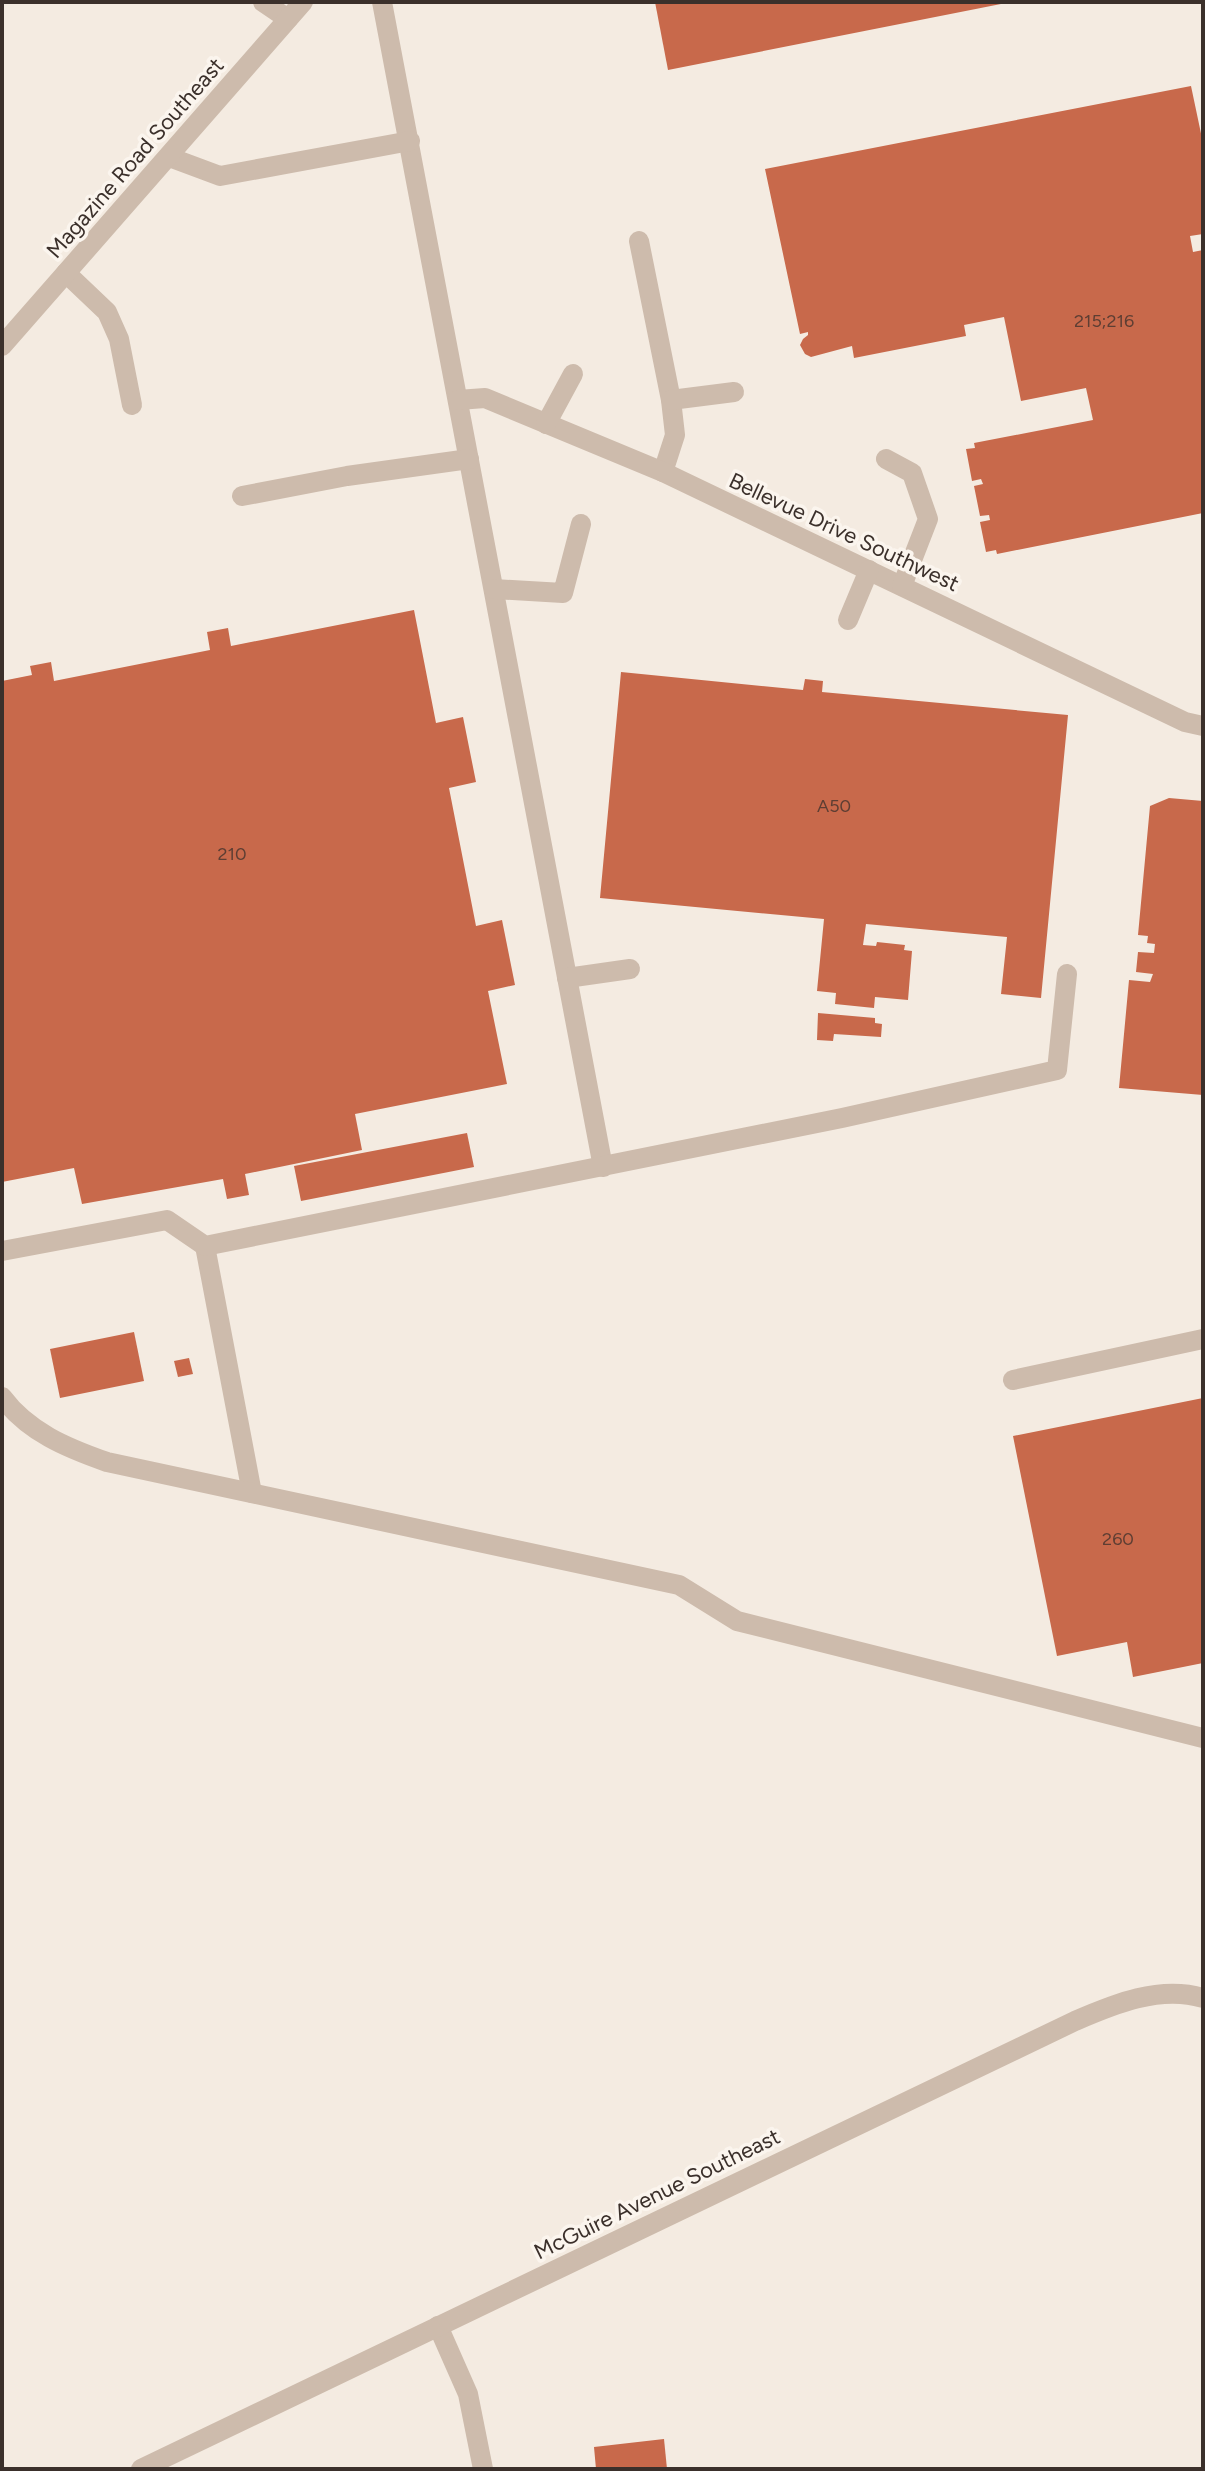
<svg xmlns="http://www.w3.org/2000/svg" width="1205" height="2471" font-family="Figtree,sans-serif">
<rect width="100%" height="100%" fill="#f4ebe1"/>
<!-- building -->
<g fill="#c8694b">
<polygon points="655,2 1006,2 1006,3 668,70"/>
<polygon points="1191,86 1203,143 1203,234 1190,236 1193,252 1203,250 1203,513 997,554 996,550 986,552 980,522 990,520 989,515 980,516 974,486 983,484 981,479 972,481 966,449 975,448 974,443 1093,420 1086,388 1021,401 1004,317 964,325 966,336 854,358 852,346 811,357 805,354 800,345 803,339 808,335 808,332 800,334 765,169"/>
<polygon points="414,610 436,723 463,717 476,782 449,788 476,926 502,920 515,985 488,991 507,1084 355,1114 362,1150 245,1174 249,1195 227,1199 223,1179 82,1204 74,1168 2,1182 2,681 32,675 30,666 51,662 54,681 210,650 207,632 228,628 231,646"/>
<polygon points="621,672 803,690 805,679 823,681 822,692 1068,715 1041,998 1001,994 1007,937 866,924 863,945 876,946 877,942 905,945 904,950 912,951 908,1000 875,997 874,1008 835,1004 836,993 817,991 824,919 600,898"/>
<polygon points="1169,798 1203,801 1203,1095 1119,1088 1129,980 1150,982 1153,974 1136,972 1138,952 1154,953 1155,944 1147,943 1148,936 1138,935 1150,806"/>
<polygon points="818,1013 875,1018 875,1023 882,1024 881,1037 834,1034 833,1041 817,1040"/>
<polygon points="467,1133 474,1167 301,1201 294,1166"/>
<polygon points="134,1332 144,1381 60,1398 50,1349"/>
<polygon points="189,1358 193,1374 178,1377 174,1361"/>
<polygon points="1203,1398 1203,1663 1133,1677 1127,1642 1057,1656 1013,1436"/>
<polygon points="664,2439 667,2469 596,2469 594,2447"/>
</g>
<g fill="none" stroke-linecap="round" stroke-linejoin="round">
<!-- minor -->
<g stroke="#cdbbac" stroke-width="20">
<polyline points="263,2 288,19"/>
<polyline points="382,2 603,1167"/>
<polyline points="169,157 220,176 410,141"/>
<polyline points="639,241 671,400 675,435 663,472"/>
<polyline points="66,273 107,312 119,339 132,405"/>
<polyline points="2,346 303,2"/>
<polyline points="458,400 485,398 663,472 1185,722 1203,726"/>
<polyline points="671,400 734,392"/>
<polyline points="546,424 573,374"/>
<polyline points="886,459 912,473 928,519 902,586"/>
<polyline points="242,496 347,476 469,459"/>
<polyline points="494,589 563,593 581,524"/>
<polyline points="848,620 869,570"/>
<polyline points="567,978 630,969"/>
<polyline points="205,1246 252,1493"/>
<polyline points="2,1251 167,1220 205,1246 842,1118 1057,1070 1067,974"/>
<polyline points="1013,1380 1203,1339"/>
<path d="M2,1397C28,1432 67,1448 107,1462L679,1585L737,1621L1203,1738"/>
<polyline points="438,2326 468,2394 483,2469"/>
<path d="M141,2469L1075,2021C1114,2004 1160,1985 1203,1998"/>
</g>
</g>
<g text-anchor="middle" dominant-baseline="central" stroke-width="7" stroke-linejoin="round" paint-order="stroke">
<!-- number labels -->
<g font-size="18" fill="#5e3e33">
<text x="1104" y="321">215;216</text>
<text x="834" y="806">A50</text>
<text x="232" y="854">210</text>
<text x="1118" y="1539">260</text>
</g>
<!-- street labels -->
<g font-size="22" fill="#3b302b" stroke="#fbf5ee">
<text transform="translate(135 158) rotate(-49)">Magazine Road Southeast</text>
<text transform="translate(844 532) rotate(25)">Bellevue Drive Southwest</text>
<text transform="translate(657 2194) rotate(-26)">McGuire Avenue Southeast</text>
</g>
</g>
<!-- border -->
<rect width="1205" height="2471" fill="none" stroke="#3b302b" stroke-width="8"/>
</svg>
